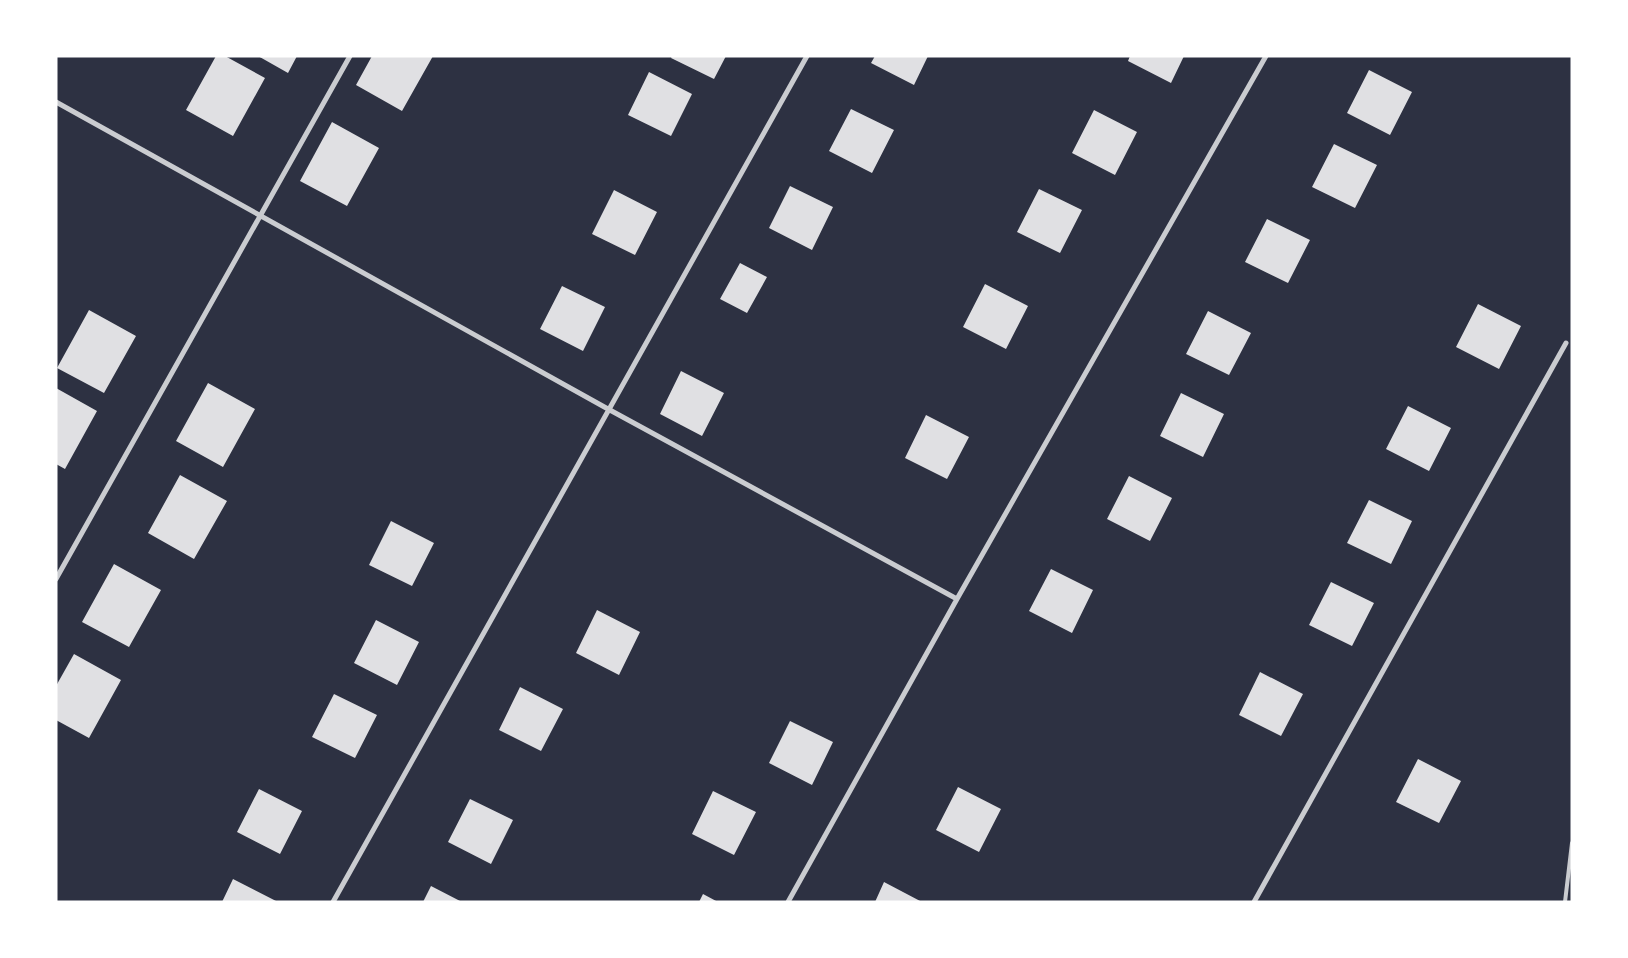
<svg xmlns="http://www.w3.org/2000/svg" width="1628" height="958" font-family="'Open Sans',sans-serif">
<rect width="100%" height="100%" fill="#2d3142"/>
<path fill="#e0e0e3" d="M216 56H225L265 78 233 136 186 110Z
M258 56H297L288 73Z
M372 56H433L402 111 356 85Z
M672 56H726L714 79 671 58Z
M875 56H928L914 85 871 63Z
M1130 56H1184L1171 83 1128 61Z
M1369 70 1412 92 1390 135 1347 113Z
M649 72 692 94 671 136 628 115Z
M851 109 894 130 872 173 829 151Z
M1094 110 1137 132 1115 175 1072 153Z
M332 122 379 148 347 206 300 181Z
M1334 144 1377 165 1355 208 1312 187Z
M790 186 833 207 812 250 769 228Z
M1039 189 1082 210 1060 253 1017 232Z
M614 190 657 212 635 255 592 234Z
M1267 219 1310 240 1288 283 1245 262Z
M740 263 767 277 747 313 720 299Z
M985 284 1028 306 1006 349 963 327Z
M562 286 605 307 583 351 540 329Z
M1478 304 1521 326 1499 369 1456 347Z
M89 310 136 336 104 393 57 368Z
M1208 311 1251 333 1229 375 1186 354Z
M681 371 724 393 702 436 660 414Z
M208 383 255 409 223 467 176 441Z
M56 388 97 411 65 469 56 464Z
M1181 393 1224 414 1203 457 1160 436Z
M1408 406 1451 428 1429 471 1386 449Z
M926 415 969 437 947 479 905 458Z
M180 475 227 501 194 559 148 533Z
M1129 476 1172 498 1150 541 1107 519Z
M1369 500 1412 521 1391 564 1347 543Z
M391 521 434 543 412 586 369 565Z
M114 564 161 590 129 647 82 622Z
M1051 569 1093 590 1072 633 1029 611Z
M1331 582 1374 603 1352 646 1309 625Z
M597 610 640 632 619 675 576 653Z
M376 620 419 642 397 685 354 663Z
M74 654 121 680 89 738 56 720V686Z
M1260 672 1303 694 1281 736 1239 715Z
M520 687 563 709 541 751 499 730Z
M334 694 377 715 355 758 312 737Z
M790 721 833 742 812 785 769 763Z
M1418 759 1461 781 1439 823 1396 802Z
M958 787 1001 809 979 852 936 830Z
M259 789 302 811 280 854 237 832Z
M713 791 756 812 734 855 692 834Z
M470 799 513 820 491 864 448 842Z
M233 879 278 902H222Z
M884 882 922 902H875Z
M431 886 462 902H423Z
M703 894 718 902H699Z"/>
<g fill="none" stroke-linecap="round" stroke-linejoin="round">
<path stroke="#caccd0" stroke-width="4" d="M1565 902 1572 843"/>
<path stroke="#caccd0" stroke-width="5" d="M56 102 608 409 957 599
M56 579 350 56
M333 902 807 56
M788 902 957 599 1266 56
M1254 902 1566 343"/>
</g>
<rect width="1628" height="958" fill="none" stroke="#ffffff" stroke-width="115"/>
</svg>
